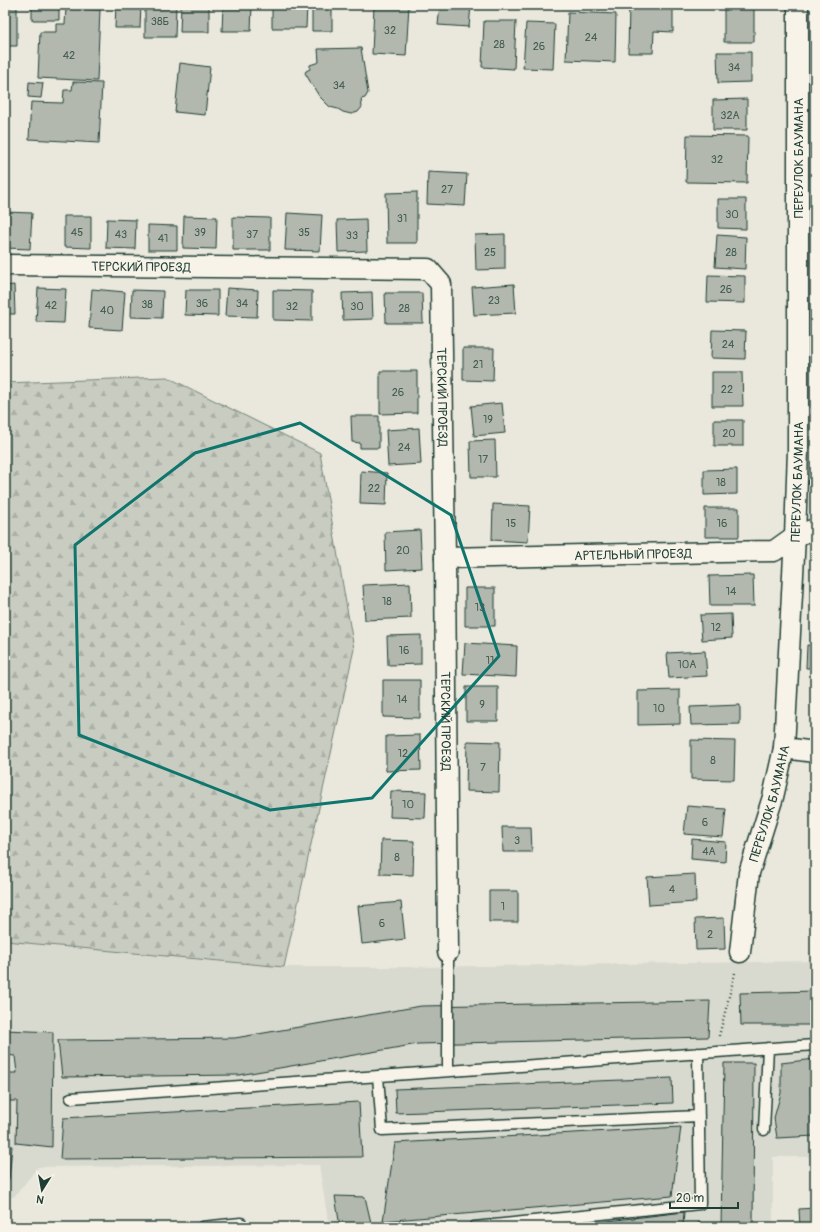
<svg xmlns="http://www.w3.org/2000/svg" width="820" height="1232" font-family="Pangolin,sans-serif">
<defs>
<pattern id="forest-firs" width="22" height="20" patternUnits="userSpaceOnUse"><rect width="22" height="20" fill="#c8ccc1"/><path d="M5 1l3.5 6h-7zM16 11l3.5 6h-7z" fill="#abb0a6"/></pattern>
</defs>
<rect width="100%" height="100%" fill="#eae8dd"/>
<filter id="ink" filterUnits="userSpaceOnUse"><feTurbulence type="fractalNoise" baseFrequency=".025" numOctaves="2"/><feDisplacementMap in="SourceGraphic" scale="8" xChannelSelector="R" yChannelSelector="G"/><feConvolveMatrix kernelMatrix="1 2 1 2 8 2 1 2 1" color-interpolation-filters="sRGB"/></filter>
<g filter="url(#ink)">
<path fill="#d9dacf" d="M5 941 284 967H414L815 961V1157H773V1227H329L319 1165 38 1167 14 1197 5 1196Z"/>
<path fill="url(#forest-firs)" stroke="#74847a" d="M167 377 320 453 354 649 284 967 5 941V383Z"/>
<path fill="#b2b8ae" stroke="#1f3d34" d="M5 5H17V46H5Z
M32 5H59V20H32Z
M116 5H141L140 28H115Z
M145 5H176L175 37H145Z
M181 5H209V32H180Z
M223 5H252L251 31H222Z
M272 5H307L306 28H272Z
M312 5H332V31H312Z
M374 5H409L406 56 372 54Z
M440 5H471L469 27 438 25Z
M629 5H673V32L654 31 653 53H628Z
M724 5H754V42H724Z
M66 8 100 10 97 81 38 78 40 32H56V24H65Z
M568 12 616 14 615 62 566 60Z
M484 21H516L514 69 482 67Z
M526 23 555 24 553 69 523 68Z
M361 48 368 93 365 98 361 99 362 107 358 112 351 114 343 112 338 109 330 107 319 96 305 73 306 71 310 69V65L319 62 318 49Z
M717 52H751V82L718 83Z
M180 63 210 67 205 115 175 112Z
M29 82 43 83 41 98 28 97Z
M73 82 102 83 99 143 29 139 31 102 63 103 64 90H72Z
M747 99V130H713V100Z
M687 135 748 136 747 183 686 182Z
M428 172 467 174 465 206 427 204Z
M417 192V243H387L386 193Z
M718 199H746V229L718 228Z
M5 212 32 213 30 249 5 248Z
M287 213 322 215 320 251 285 250Z
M64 216H91V248L64 247Z
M184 216 217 217 216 249 183 248Z
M233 217 270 218V250H233Z
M107 219 136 220 135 249 106 248Z
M366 219 367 251 338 252 337 220Z
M148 225 177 226V250H148Z
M505 234V269L476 270 475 235Z
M717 235 746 237 745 269 715 267Z
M708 275 745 276V303L707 302Z
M514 284 516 313 474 315 472 287Z
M14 285 15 314H5V286Z
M38 288 66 289 64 323 36 322Z
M227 288 258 290 257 317 225 316Z
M92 289 125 292 122 330 89 328Z
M132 290 163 291 162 318 131 317Z
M186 290H218V316L185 315Z
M273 290 312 291V321L273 320Z
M372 292 373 319 343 320 342 293Z
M385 293H422L423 323H386Z
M712 330 746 331 745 359 711 358Z
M463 348H494L493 381 463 380Z
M380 371H417V413L380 414Z
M712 372H742L743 406H712Z
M502 403 505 433 474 436 471 406Z
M351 416H379V448H360V443L352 442Z
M714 420H743V446H714Z
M419 428 421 464 388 466 386 430Z
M495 440 496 477H471L470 441Z
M737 469V494L704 495V470Z
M361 471 387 473 386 505 360 504Z
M493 504 530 506 528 542 492 540Z
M705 508H739V537H705Z
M420 530 422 568 386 570 385 532Z
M753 575 754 606H710L709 576Z
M410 583 411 618 365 620 363 585Z
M465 588H495V626H465Z
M731 614 732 638 702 640 700 615Z
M421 635V664L388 665 387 636Z
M465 643 517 646 516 677 463 674Z
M807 645 815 646V668H806Z
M705 651 707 676 669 678 667 653Z
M383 680H420V718L383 717Z
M466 687H498V721H466Z
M680 690V724L638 725V691Z
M740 705V724L691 725 690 707Z
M420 735 421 770 386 771V736Z
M691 740 735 741 734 780 691 779Z
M467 741 500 742 499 792 466 791Z
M391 791 426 792 425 818 390 817Z
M687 806 726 809 723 837 684 834Z
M502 827H531L532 852H503Z
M692 839 726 842 725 862 691 859Z
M381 840 414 841 413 875 380 874Z
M695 874 696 902 649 905 647 877Z
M489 891H518V922H489Z
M401 902 405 939 362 944 358 906Z
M724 918 725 949 696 950 695 919Z
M5 953H7L5 994Z
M815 991V1025H741L740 993Z
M710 1001 708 1037 418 1044 239 1075 62 1077 58 1040 235 1038 421 1006Z
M5 1030 53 1032 52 1147 16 1143 17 1101H5V1073H17L15 1056 5 1055Z
M815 1059V1082H811L812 1105H815V1136L777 1138 774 1118 781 1093V1063Z
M724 1063H754L753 1227H721Z
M672 1078 673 1103 396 1113 395 1089Z
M359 1102 362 1157 60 1159 63 1118Z
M681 1127 672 1196 383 1221 395 1143Z
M5 1145 12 1146 9 1179H5Z
M335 1196 365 1197 372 1227H340Z
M815 1208V1227H800L799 1209Z
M684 1212 683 1227H557Z"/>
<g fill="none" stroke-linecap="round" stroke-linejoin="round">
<defs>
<path id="lane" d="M448 952V1071
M378 1076 382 1130 699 1116
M71 1098 815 1045
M764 1130 768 1048
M202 1227 241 1223
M474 1227 700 1204 698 1053"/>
<g id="street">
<path id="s1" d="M5 265 428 269 441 284 445 558 448 952"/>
<path id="s2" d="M445 558 774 551 795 536 815 529"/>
<path d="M784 748 815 752"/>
<path id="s3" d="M740 952 749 873 773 797 784 748 795 536 798 450V5"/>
</g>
</defs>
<use href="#lane" stroke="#1f3d34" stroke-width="13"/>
<use href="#street" stroke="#1f3d34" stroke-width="23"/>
<path stroke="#1f3d34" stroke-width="2.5" stroke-dasharray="1 3" stroke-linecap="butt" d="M719 1036 735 973
M699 1227V1220"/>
<use href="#lane" stroke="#f7f3e8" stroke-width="10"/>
<use href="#street" stroke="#f7f3e8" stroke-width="20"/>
</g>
</g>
<path fill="none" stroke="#0f766e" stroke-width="3" stroke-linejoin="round" d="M300 423 451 515 499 656 372 798 270 810 79 735 75 545 195 453Z"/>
<g text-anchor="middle" stroke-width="3" stroke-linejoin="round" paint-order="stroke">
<g font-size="11" fill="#445c52">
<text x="160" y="25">38Б</text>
<text x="390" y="34">32</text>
<text x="591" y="41">24</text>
<text x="499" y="48">28</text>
<text x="539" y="50">26</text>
<text x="69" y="59">42</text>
<text x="734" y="71">34</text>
<text x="339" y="89">34</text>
<text x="730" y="119">32А</text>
<text x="717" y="163">32</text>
<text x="447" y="193">27</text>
<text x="732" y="218">30</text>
<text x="402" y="222">31</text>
<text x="77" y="236">45</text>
<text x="200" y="236">39</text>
<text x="304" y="236">35</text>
<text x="121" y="238">43</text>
<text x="252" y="238">37</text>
<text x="352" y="239">33</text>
<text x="163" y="242">41</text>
<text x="490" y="256">25</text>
<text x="731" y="256">28</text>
<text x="726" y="293">26</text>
<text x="494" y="304">23</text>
<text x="202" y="307">36</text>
<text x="242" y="307">34</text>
<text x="147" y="308">38</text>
<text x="51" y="309">42</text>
<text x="292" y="310">32</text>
<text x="357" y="310">30</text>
<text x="404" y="312">28</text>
<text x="107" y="314">40</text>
<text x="728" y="348">24</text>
<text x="478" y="368">21</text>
<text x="727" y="393">22</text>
<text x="398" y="396">26</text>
<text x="488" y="423">19</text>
<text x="729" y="437">20</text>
<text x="404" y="451">24</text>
<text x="483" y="463">17</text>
<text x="721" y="486">18</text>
<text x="374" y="492">22</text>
<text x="511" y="527">15</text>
<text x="722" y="527">16</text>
<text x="403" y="554">20</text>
<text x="731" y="595">14</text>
<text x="387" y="605">18</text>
<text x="480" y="611">13</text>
<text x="716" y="631">12</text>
<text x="404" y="654">16</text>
<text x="490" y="664">11</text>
<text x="687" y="668">10А</text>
<text x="402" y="703">14</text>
<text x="482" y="708">9</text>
<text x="659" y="712">10</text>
<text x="403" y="757">12</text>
<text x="713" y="764">8</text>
<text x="483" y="771">7</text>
<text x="408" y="808">10</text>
<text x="705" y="826">6</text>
<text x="517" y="844">3</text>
<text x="709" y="855">4А</text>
<text x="397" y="861">8</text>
<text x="672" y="893">4</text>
<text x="503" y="910">1</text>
<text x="382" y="927">6</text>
<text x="710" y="938">2</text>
</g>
<g font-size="13" fill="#1f3d34" stroke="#f7f3e8">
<text transform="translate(798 158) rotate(-90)" y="5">ПЕРЕУЛОК БАУМАНА</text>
<text dy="5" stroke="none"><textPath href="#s1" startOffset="136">ТЕРСКИЙ ПРОЕЗД</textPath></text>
<text dy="5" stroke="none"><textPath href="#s1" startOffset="556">ТЕРСКИЙ ПРОЕЗД</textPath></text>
<text dy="5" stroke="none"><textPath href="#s3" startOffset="476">ПЕРЕУЛОК БАУМАНА</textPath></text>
<text dy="5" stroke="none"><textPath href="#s2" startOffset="188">АРТЕЛЬНЫЙ ПРОЕЗД</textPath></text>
<text dy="5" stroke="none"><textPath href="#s1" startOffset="880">ТЕРСКИЙ ПРОЕЗД</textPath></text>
<text dy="5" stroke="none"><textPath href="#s3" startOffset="152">ПЕРЕУЛОК БАУМАНА</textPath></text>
</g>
</g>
<rect width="820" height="1232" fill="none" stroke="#f7f3e8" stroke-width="20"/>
<rect x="10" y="10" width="800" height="1212" fill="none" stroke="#1f3d34" stroke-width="1.5" filter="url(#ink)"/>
<g transform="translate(42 1190) rotate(191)" stroke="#f7f3e8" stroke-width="3" paint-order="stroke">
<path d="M0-3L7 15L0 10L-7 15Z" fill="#1f3d34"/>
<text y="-6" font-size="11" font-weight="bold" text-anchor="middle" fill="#1f3d34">N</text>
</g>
<path d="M670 1202v6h68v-6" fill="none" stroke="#1f3d34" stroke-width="2"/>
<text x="676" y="1202" font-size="12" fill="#1f3d34" stroke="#f7f3e8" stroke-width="3" paint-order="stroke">20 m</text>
</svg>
